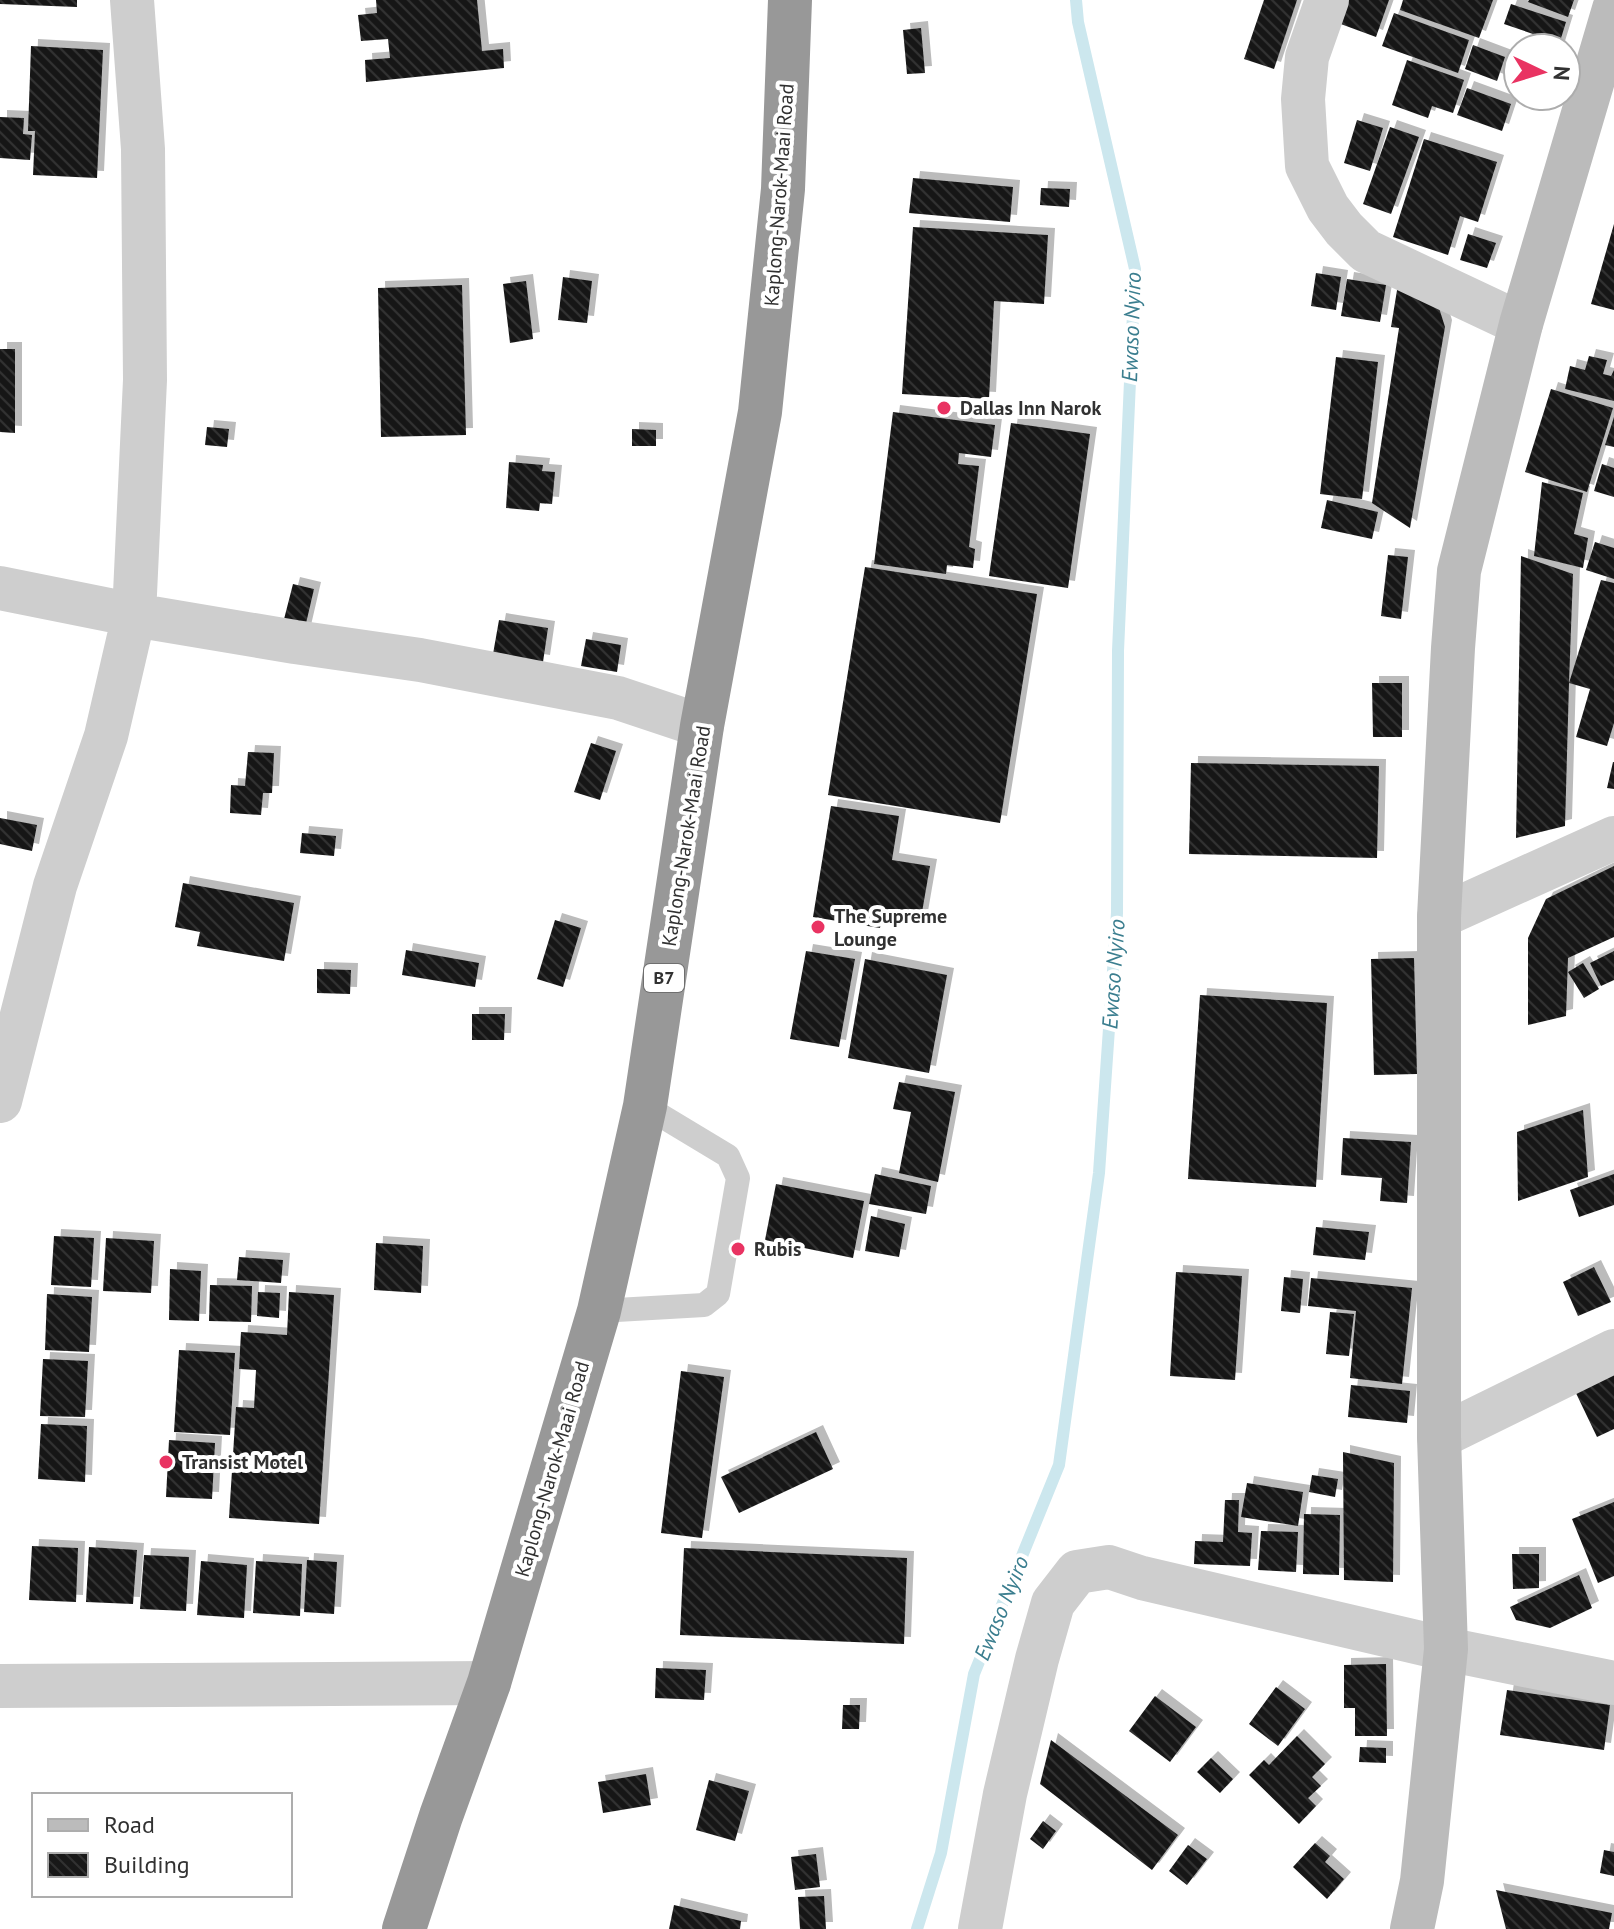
<svg xmlns="http://www.w3.org/2000/svg" width="1614" height="1929" font-family="'PT Sans',sans-serif">
<defs>
<pattern id="building-back-hatch" width="6" height="6" patternUnits="userSpaceOnUse" patternTransform="scale(2)"><rect width="6" height="6" fill="#181818"/><path d="M-1 5l2 2M0 0l6 6M5-1l2 2" fill="none" stroke="#313131"/></pattern>
<filter id="shadow"><feDropShadow dx="7" dy="-7" stdDeviation="0" flood-color="#0004"/></filter>
</defs>
<rect width="100%" height="100%" fill="#fff"/>
<g fill="none" stroke-linecap="round" stroke-linejoin="round">
<path stroke="#cce7ee" stroke-width="12" d="M917 1929 941 1853 974 1674 1059 1465 1099 1173 1117 913 1118 651 1135 269 1078 22 1076 0"/>
</g>
<path fill="url(#building-back-hatch)" filter="url(#shadow)" d="M0 0H77V7L0 4Z
M376 0H477L482 51 503 49 504 68 366 82 365 60 390 58 388 39 361 41 358 15 377 13Z
M1264 0H1297L1274 69 1244 59Z
M1346 0H1389L1376 37 1338 23Z
M1403 0H1493L1479 38 1400 10Z
M1529 0H1574L1568 17 1528 2Z
M1511 4 1566 22 1558 48H1528L1533 34 1504 24Z
M1394 13 1469 40 1458 73 1382 46Z
M921 28 925 73 907 74 903 30Z
M1473 45 1505 57 1497 81 1465 69Z
M31 46 103 50 97 178 33 175 35 131H28Z
M1407 60 1464 80 1453 113 1432 106 1428 118 1392 105Z
M1467 88 1511 104 1502 131 1457 115Z
M0 117 24 118 23 134 32 135 30 160 0 158Z
M1357 120 1383 128 1370 171 1344 163Z
M1390 127 1419 137 1391 214 1363 204Z
M1424 139 1497 162 1478 222 1460 216 1448 255 1393 237Z
M913 178 1013 187 1010 222 909 213Z
M1041 188 1070 189 1069 207 1040 205Z
M1614 224V310L1591 304Z
M913 227 1048 235 1044 304 994 301 989 399 902 394Z
M1468 234 1496 243 1487 268 1460 260Z
M1316 273 1341 277 1336 310 1311 306Z
M563 277 592 281 587 323 558 320Z
M1347 279 1386 285 1380 322 1341 316Z
M526 281 533 339 510 343 503 284Z
M1398 284 1435 295 1445 327 1410 528 1372 503 1399 328 1391 327Z
M462 285 466 435 381 437 378 288Z
M0 349H15V433L0 432Z
M1589 356 1607 360 1603 374 1611 376 1614 370V401L1565 389 1570 366 1585 370Z
M1336 357 1378 362 1362 499 1320 494Z
M1551 389 1613 408 1587 492 1525 472Z
M893 412 995 425 991 457 959 453 958 464 979 466 969 547 975 549 973 568 947 565 946 574 874 564Z
M1614 417V447L1605 445Z
M1011 423 1090 434 1068 588 989 576Z
M207 427 229 429 227 447 205 445Z
M632 429 656 430V446H632Z
M509 462 543 465 542 471 555 472 552 504 540 503 539 511 506 508Z
M1602 464 1614 468V497L1594 491Z
M1542 482 1583 493 1574 534 1588 538 1583 568 1534 556Z
M1327 500 1378 512 1372 539 1321 528Z
M1595 542 1614 548V579L1586 570Z
M1388 555 1408 557 1401 619 1381 616Z
M1521 556 1573 574 1569 683 1601 580 1614 583V723L1607 746 1576 737 1590 689 1569 683 1565 826 1516 838Z
M865 567 1037 594 1000 823 828 795Z
M293 584 314 589 304 632 282 627Z
M499 620 548 628 543 662 493 654Z
M586 639 621 645 617 672 581 666Z
M1372 683H1402V737H1373Z
M591 743 616 751 600 800 574 792Z
M248 752 274 753 272 793H263L261 815 230 813 231 785 245 786Z
M1613 762H1614V789L1607 788Z
M1191 763 1379 766 1377 858 1189 854Z
M831 806 899 816 892 860 930 866 921 918 883 912 880 928 813 917Z
M0 818 37 825 32 851 0 844Z
M302 833 336 836 334 856 300 853Z
M1614 866V937L1568 958 1566 1016 1528 1025V938L1546 899Z
M183 883 294 903 284 961 197 946 200 932 175 927Z
M555 920 581 928 563 987 537 979Z
M406 950 479 963 475 987 402 975Z
M806 951 855 959 839 1047 790 1039Z
M1614 951V980L1601 986 1590 963Z
M1414 958 1417 1074 1374 1075 1371 959Z
M865 959 947 975 929 1073 848 1058Z
M1583 963 1599 989 1584 998 1568 972Z
M317 969 351 970 350 994 317 993Z
M1200 995 1327 1003 1316 1187 1188 1179Z
M472 1014H505L504 1040H472Z
M899 1082 955 1092 938 1182 899 1173 911 1112 893 1109Z
M1583 1110 1588 1177 1518 1201 1517 1132Z
M1343 1138 1411 1142 1407 1203 1380 1201 1382 1178 1341 1175Z
M875 1174 931 1186 926 1214 869 1204Z
M1614 1174V1205L1579 1217 1570 1190Z
M776 1184 864 1201 853 1258 765 1240Z
M871 1216 905 1224 899 1257 865 1251Z
M1316 1227 1369 1232 1365 1260 1313 1255Z
M54 1236 94 1238 91 1287 51 1285Z
M106 1238 154 1241 151 1293 103 1291Z
M376 1243 423 1246 421 1293 374 1290Z
M239 1257 283 1260 281 1283 237 1280Z
M1594 1267 1611 1302 1578 1316 1563 1282Z
M170 1269 201 1271 199 1321 169 1320Z
M1176 1272 1242 1276 1235 1380 1170 1376Z
M1284 1277 1303 1279 1300 1313 1281 1311Z
M1311 1278 1412 1288 1402 1384 1350 1378 1356 1311 1308 1306Z
M210 1285 252 1286 251 1322 209 1321Z
M258 1292 280 1293 279 1318 257 1316Z
M289 1292 334 1295 319 1524 229 1518 236 1407 254 1408 256 1370 239 1369 241 1332 287 1335Z
M47 1294 92 1297 89 1352 45 1350Z
M1330 1312 1354 1314 1349 1356 1326 1354Z
M179 1350 235 1353 230 1435 174 1432Z
M43 1359 88 1361 85 1417 40 1416Z
M1614 1370V1429L1597 1437 1574 1389Z
M681 1371 724 1377 702 1538 661 1533Z
M1351 1385 1410 1391 1407 1423 1348 1417Z
M41 1424 87 1426 85 1482 38 1479Z
M816 1432 833 1469 739 1513 721 1477Z
M169 1440 215 1443 212 1499 166 1497Z
M1343 1452 1394 1463 1393 1582 1344 1580Z
M1312 1475 1338 1479 1335 1497 1309 1492Z
M1247 1483 1303 1492 1298 1526 1241 1517Z
M1225 1500H1239L1238 1532 1252 1533 1250 1566 1194 1564 1195 1541 1223 1542Z
M1614 1502V1576L1598 1583 1572 1519Z
M1304 1514 1340 1515 1339 1575 1303 1574Z
M1261 1531 1298 1532 1296 1572 1258 1570Z
M32 1546 78 1548 76 1602 29 1600Z
M89 1547 137 1550 133 1604 86 1602Z
M684 1548 907 1558 904 1644 680 1635Z
M1512 1554H1539V1588L1513 1589Z
M144 1555 189 1557 186 1611 140 1609Z
M307 1560 337 1562 334 1614 304 1612Z
M201 1561 247 1565 244 1618 197 1615Z
M256 1561 302 1564 300 1616 253 1613Z
M1579 1575 1592 1608 1550 1628 1516 1620 1510 1607Z
M1386 1664 1387 1736H1355V1708H1344V1665Z
M656 1668 706 1670 704 1700 655 1698Z
M1276 1687 1305 1709 1278 1746 1249 1724Z
M1507 1690 1610 1705 1604 1750 1500 1735Z
M1155 1696 1196 1727 1170 1762 1129 1731Z
M843 1705H860L859 1729H842Z
M1297 1736 1325 1764 1312 1777 1321 1786 1308 1798 1316 1806 1299 1824 1249 1775 1264 1760 1269 1765Z
M1051 1740 1178 1835 1152 1870 1040 1784Z
M1360 1747 1386 1748V1763L1359 1762Z
M1211 1758 1233 1779 1220 1793 1197 1772Z
M646 1774 651 1805 603 1813 598 1782Z
M709 1780 749 1791 735 1841 696 1830Z
M1043 1821 1056 1831 1043 1849 1030 1839Z
M1315 1843 1330 1856 1325 1862 1344 1879 1327 1899 1293 1867Z
M1188 1845 1207 1859 1187 1885 1169 1871Z
M1604 1850 1614 1852V1876L1600 1873Z
M816 1854 820 1887 795 1890 791 1857Z
M1496 1890 1612 1913 1609 1929H1506Z
M824 1896 826 1929H800L798 1897Z
M674 1905 741 1921 740 1929H669Z"/>
<g fill="none" stroke-linecap="round" stroke-linejoin="round">
<path stroke="#cecece" stroke-width="24" d="M599 1311 704 1305 718 1294 738 1178 728 1156 645 1106"/>
<path stroke="#cecece" stroke-width="44" d="M1327 0 1307 57 1303 99 1307 166 1328 208 1344 229 1366 251 1521 324
M0 588 134 615 295 642 420 660 618 698 702 726
M1439 917 1614 838
M0 1101 55 886 106 736 134 615 145 380 143 149 132 0
M1439 1437 1614 1351
M0 1686 489 1683
M980 1929 1005 1794 1037 1659 1053 1603 1077 1572 1109 1567 1142 1578 1446 1649 1614 1683"/>
<path stroke="#bbb" stroke-width="44" d="M1412 1929 1422 1881 1446 1649 1439 1437V917L1453 648 1459 571 1521 324 1614 9"/>
<path stroke="#989898" stroke-width="44" d="M404 1929 441 1816 489 1683 548 1483 599 1311 645 1106 702 726 760 412 783 189 790 0"/>
</g>
<g fill="#e93362" stroke="#fff" stroke-width="3">
<circle cx="944" cy="408" r="8"/>
<circle cx="818" cy="927" r="8"/>
<circle cx="738" cy="1249" r="8"/>
<circle cx="166" cy="1462" r="8"/>
</g>
<g text-anchor="middle" stroke-width="8" stroke-linejoin="round" paint-order="stroke">
<rect fill="#fff" stroke="#6f6f6f" stroke-width="2" x="644" y="964" width="40" height="28" rx="6"/>
<g font-size="18" font-weight="bold" fill="#313131">
<text x="664" y="984">B7</text>
</g>
<g font-size="20" fill="#313131" stroke="#fff">
<text transform="translate(779 195) rotate(-86)" y="7">Kaplong-Narok-Maai Road</text>
<text transform="translate(686 836) rotate(-81)" y="7">Kaplong-Narok-Maai Road</text>
<text transform="translate(552 1469) rotate(-74)" y="7">Kaplong-Narok-Maai Road</text>
</g>
<g font-size="20" font-weight="bold" fill="#313131" stroke="#fff" text-anchor="start">
<text x="960" y="415">Dallas Inn Narok</text>
<text x="834" y="923">The Supreme<tspan x="834" dy="23">Lounge</tspan></text>
<text x="754" y="1256">Rubis</text>
<text x="182" y="1469">Transist Motel</text>
</g>
<g font-size="22" font-style="italic" fill="#3b7e8f" stroke="#fff">
<text transform="translate(1131 327) rotate(-88)" y="8">Ewaso Nyiro</text>
<text transform="translate(1113 974) rotate(-86)" y="8">Ewaso Nyiro</text>
<text transform="translate(1001 1608) rotate(-68)" y="8">Ewaso Nyiro</text>
</g>
</g>
<rect x="32" y="1793" width="260" height="104" fill="#ffffff" stroke="#adadad" stroke-width="2"/>
<rect x="48" y="1819" width="40" height="12" fill="#bbbbbb" stroke="#adadad" stroke-width="2"/>
<text x="104" y="1833" font-size="24" fill="#313131">Road</text>
<rect x="48" y="1853" width="40" height="24" fill="url(#building-back-hatch)" stroke="#adadad" stroke-width="2"/>
<text x="104" y="1873" font-size="24" fill="#313131">Building</text>
<g transform="translate(1542 72) rotate(94)"><circle r="38" fill="#ffffff" stroke="#adadad" stroke-width="2"/>
<path d="M0-6L14 30L0 20L-14 30Z" fill="#e93362"/>
<text y="-12" font-size="22" font-weight="bold" text-anchor="middle" fill="#313131">N</text>
</g>
</svg>
